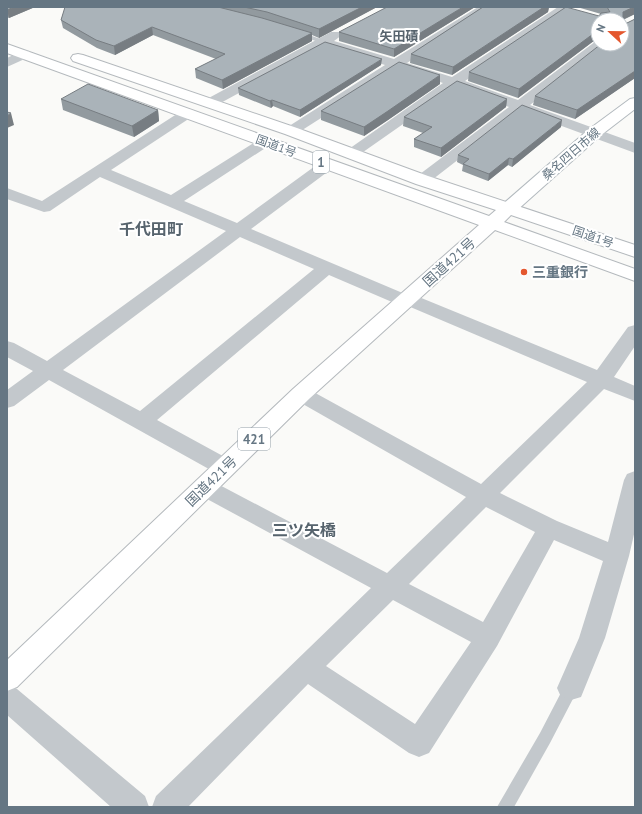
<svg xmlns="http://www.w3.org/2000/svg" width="642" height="814" font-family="'PT Sans','Noto Sans JP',sans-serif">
<rect width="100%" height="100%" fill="#fafaf8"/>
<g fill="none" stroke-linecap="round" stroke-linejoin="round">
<defs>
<path id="secondary" d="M635 98V109L600 136 515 212 509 213 503 212 500 208 503 204 588 130 630 99Z"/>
<path id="highway" d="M7 44 489 216 496 210 416 184 285 134 73 61 71 58 73 55 78 54 83 55 297 128 428 176 635 245V257L511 215 504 222 635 269V281L495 230 309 399 17 687 7 691V660L293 389 479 225 7 53Z"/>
</defs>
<use href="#secondary" stroke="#b3babf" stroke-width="2"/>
<use href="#highway" stroke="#b4b9bd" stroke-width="2"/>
<path fill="#c3c8cc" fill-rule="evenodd" d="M298 31 326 41 327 42 324 44 296 34 295 33Z
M571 681 576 683 578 688 576 693 550 743 514 807H497L540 733 566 683Z"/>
<path fill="#c3c8cc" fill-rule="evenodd" d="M478 7H492L407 63 452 77 558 7H572L465 81 518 100 596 41H598V44H608L530 105 635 143V153L521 111 428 183 422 185 416 183 414 180 416 177 509 107 456 87 356 157 351 159 346 157 343 154 346 151 443 83 398 69 296 134 291 135 286 134 284 131 286 128 385 65 325 46 215 106 210 107 205 106 203 103 205 100 331 32H341L342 35 334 41 394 59Z
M24 50 29 51 31 54 29 57 7 67V58Z
M188 109 193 110 195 113 193 116 111 170 171 195 260 139 265 137 270 139 273 142 270 145 184 201 237 223 322 161 328 159 334 161 336 164 334 167 251 229 405 294 414 295 597 370 628 327 635 325V346L614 377 635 386V401L604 389 500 493 557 521 608 542 624 480 627 474 635 471V530L629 556 605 638 581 697 571 700 561 697 557 688 579 638 603 561 554 540 497 646 429 753 419 757 409 753 308 684 188 807H152L156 796 371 588 196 493 193 487 196 481 204 478 212 481 387 573 466 497 294 399 291 394 294 389 301 387 308 389 481 484 587 382 408 306 399 305 329 275 157 420 232 461 235 467 232 473 224 475 216 473 49 380 14 406 7 408V390L33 371 7 357V341L14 343 47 361 226 231 100 177 50 211 44 212 7 199V188L42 201 183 110ZM240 237 314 269 140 411 63 370ZM486 507 535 532 483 622 409 584ZM393 600 471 642 415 724 326 666Z
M7 685 17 689 145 796 149 807H111L7 715Z"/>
<use href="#secondary" fill="#fff" fill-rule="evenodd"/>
<use href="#highway" fill="#fff" fill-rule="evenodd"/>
</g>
<path fill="#929a9f" d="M7 7H35L9 18 7 17Z
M65 7H377L319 38 312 35V41L223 89 196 78 195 69 216 59 153 35 115 55 97 48 63 28 61 20Z
M475 7 394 57 339 41V32Z
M483 7H549L548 12 452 75 410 63 411 54Z
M577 7H635V14L623 20V25L635 19V78L575 119 533 105 535 96 622 44 598 20V40H595L518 98 468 81 469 72 599 16 601 14Z
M381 65 300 117 273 106 271 108 239 95 238 88Z
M440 84 388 120 364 136 321 120V111Z
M61 99 158 110 159 121 134 137 63 110Z
M507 99 506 107 441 157 414 147V139L423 133 403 126 404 117Z
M561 127 512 167 508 165 488 181 462 171 463 165 457 162 458 155Z"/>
<path fill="#777d82" d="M14 7H35L9 18 7 10Z
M362 7H377L319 38V29Z
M463 7H475L394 57V49Z
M544 7H549L548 12 452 75 453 67Z
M634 7H635V14L622 20 623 12Z
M152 27 153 35 115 55 114 46Z
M597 31 595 40 518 98 519 89Z
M312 33V41L223 89 222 80Z
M382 59 381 65 300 117V110Z
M635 71V78L575 119 577 110Z
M440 75V84L388 120 364 136V127Z
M507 99 506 107 441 157V148Z
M272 100 273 106 271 108 270 101Z
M158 110 159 121 134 137 132 126Z
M11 113 14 125 7 128V116Z
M562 120 561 127 512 167 513 159Z
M509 158 508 165 488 181 489 174Z"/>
<path fill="#aab3b9" stroke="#777d82" d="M7 7H14L7 10Z
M65 7H218L262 18 312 33 222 80 195 69 225 54 152 27 114 46 96 40 61 20Z
M244 7H362L319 29 267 12Z
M387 7H463L394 49 339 32Z
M483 7H544L453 67 411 54Z
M566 7 599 16 601 13 610 12 607 7H606H634L623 12V25L635 19V71L577 110 535 96 601 44H622V20H598V31H597L519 89 469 72Z
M325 42 382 59 300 110 272 100 270 101 238 88Z
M399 62 440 75 388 111 364 127 321 111Z
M457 81 507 99 441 148 414 139 432 127 404 117Z
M88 84 158 110 132 126 61 99Z
M522 105 562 120 513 159 509 158 489 174 463 164 469 159 458 155Z
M7 112 11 113 7 116Z"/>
<circle fill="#e4572e" stroke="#fff" stroke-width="1.5" cx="524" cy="272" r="4"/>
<g text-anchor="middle" stroke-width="4" stroke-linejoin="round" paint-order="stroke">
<g font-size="12" fill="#657683" stroke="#fff">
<text transform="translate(276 146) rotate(20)" y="4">国道1号</text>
<text transform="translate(571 154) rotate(-41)" y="4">桑名四日市線</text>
<text transform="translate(593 237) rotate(19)" y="4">国道1号</text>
</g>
<g font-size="13" font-weight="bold" fill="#57646e" stroke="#fff">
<text x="399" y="41">矢田磧</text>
</g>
<g fill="#fff" stroke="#939fa8" stroke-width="1">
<rect x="313" y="151" width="16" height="22" rx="3"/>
<rect x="238" y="428" width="32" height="22" rx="3"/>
</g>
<g font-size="13" font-weight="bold" fill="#657683">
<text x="321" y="167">1</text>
<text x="254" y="444">421</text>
</g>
<g font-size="14" fill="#657683" stroke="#fff">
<text transform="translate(449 262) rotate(-42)" y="5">国道421号</text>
<text transform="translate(211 481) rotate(-44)" y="5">国道421号</text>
</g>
<g font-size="14" font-weight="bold" fill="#657683" stroke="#fff" text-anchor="start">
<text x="532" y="277">三重銀行</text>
</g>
<g font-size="16" font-weight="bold" fill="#57646e" stroke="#fff">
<text x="151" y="235">千代田町</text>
<text x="304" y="536">三ツ矢橋</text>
</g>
</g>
<rect width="642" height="814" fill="none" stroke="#657683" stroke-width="16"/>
<g transform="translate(610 32) rotate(292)"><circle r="19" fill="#ffffff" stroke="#c1c8cd"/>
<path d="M0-3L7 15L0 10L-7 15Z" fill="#e4572e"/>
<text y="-6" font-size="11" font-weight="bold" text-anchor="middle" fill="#657683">N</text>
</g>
</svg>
